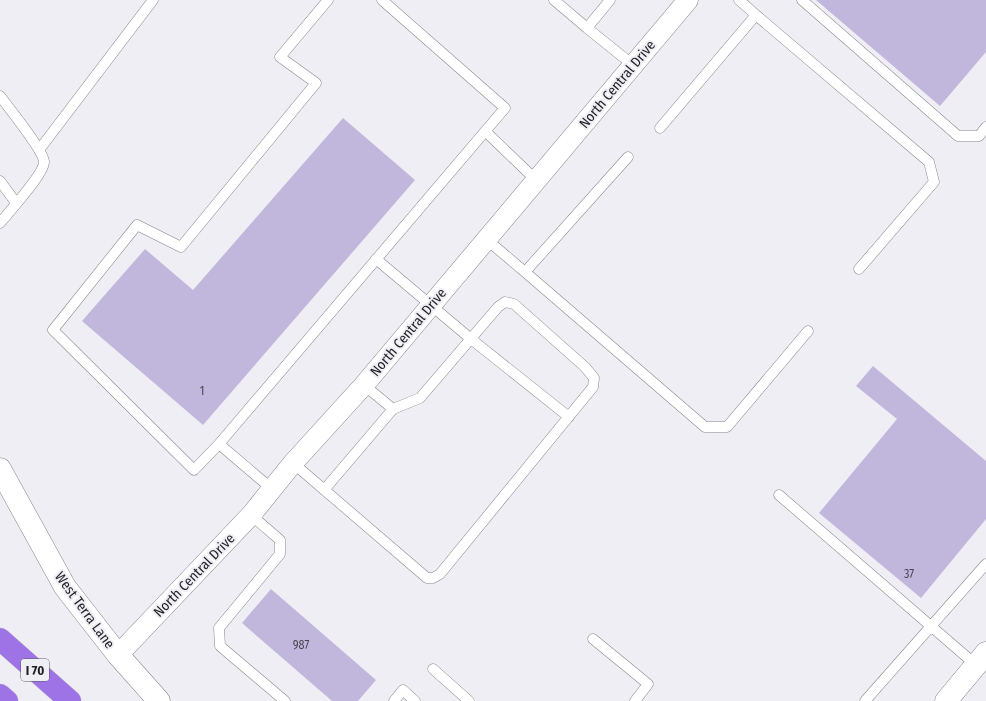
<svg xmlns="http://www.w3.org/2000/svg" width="986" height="701" font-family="'Fira Sans Condensed',sans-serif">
<rect width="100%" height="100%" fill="#f0eef5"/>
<path fill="#c1b7dc" d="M816 0H986V52L940 106Z
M343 118 415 180 203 425 82 321 145 249 193 290Z
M873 366 986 461V519L921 598 819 513 897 419 856 386Z
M271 589 376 680 358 701H332L242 623Z"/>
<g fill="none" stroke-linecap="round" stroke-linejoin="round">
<defs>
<path id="service" d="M328 0 280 57 316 83 181 247 137 225 53 330 194 470 219 444 505 108 382 0
M554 0 587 28
M610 0 587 28 633 65
M802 0 958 136H979L986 127
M756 15 929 162 934 182 859 269
M0 96C8 107 44 151 44 162 44 174 9 212 0 223
M660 128 756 15 739 0
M485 131 536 180
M39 150 153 0
M0 181 16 203
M486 239 525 272 628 157
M376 259 471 339 569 417
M525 272 705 427H727L808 331
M364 385 393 409
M219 444 272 489
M293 463 427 578H433L440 574 593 387 594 378 585 367 514 304 505 302 498 307 420 398 393 409 324 490
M779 495 976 665
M251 515 280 540V554L219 628 220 646 285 701
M593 639 648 684 635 701
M433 669 469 701
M394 701 403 690 415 701
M865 701 986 564"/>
<path id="minor" d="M118 655 251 515 293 463 364 385 688 0"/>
<path id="tertiary" d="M0 469 65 587 118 655 159 701
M946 701 986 653"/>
<path id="motorway" d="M0 639 70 701
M0 695 7 701"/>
</defs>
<use href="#service" stroke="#87858b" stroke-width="11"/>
<use href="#minor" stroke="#87858b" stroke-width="21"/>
<use href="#tertiary" stroke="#87858b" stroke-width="23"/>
<use href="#motorway" stroke="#cecece" stroke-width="23"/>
<use href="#service" stroke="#fff" stroke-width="10"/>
<use href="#minor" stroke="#fff" stroke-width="20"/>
<use href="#tertiary" stroke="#fff" stroke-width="22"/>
<use href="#motorway" stroke="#9d73e5" stroke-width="22"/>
</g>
<g text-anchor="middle" stroke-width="4" stroke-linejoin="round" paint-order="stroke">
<g font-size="12" fill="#484450">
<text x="202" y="395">1</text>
<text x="909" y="578">37</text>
<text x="301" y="649">987</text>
</g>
<rect fill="#f0eef5" stroke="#5e5c61" stroke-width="1" x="21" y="659" width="28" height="22" rx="3"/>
<g font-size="13" font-weight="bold" fill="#1f1e21">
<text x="35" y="675">I 70</text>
</g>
<g font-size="14" fill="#1f1e21" stroke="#f0eef5">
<text transform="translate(617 84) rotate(-50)" y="5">North Central Drive</text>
<text transform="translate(408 332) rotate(-50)" y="5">North Central Drive</text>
<text transform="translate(194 575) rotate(-46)" y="5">North Central Drive</text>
<text transform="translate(85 610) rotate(54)" y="5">West Terra Lane</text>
</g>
</g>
</svg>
